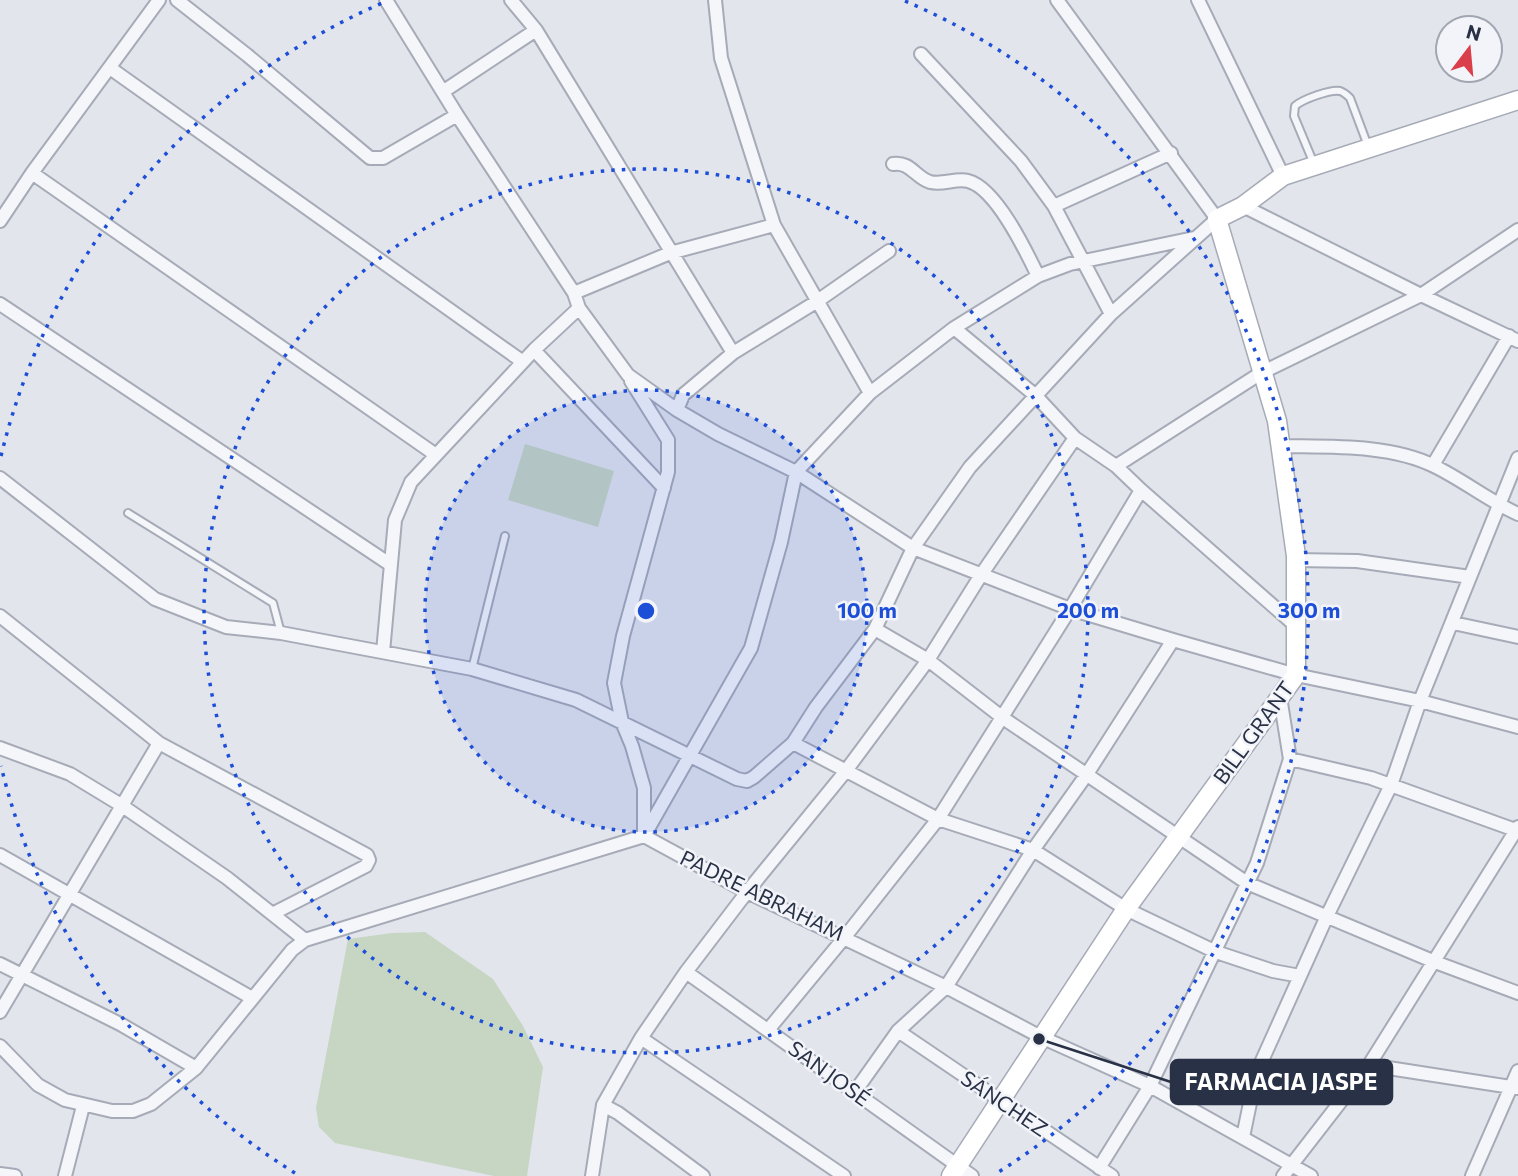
<svg xmlns="http://www.w3.org/2000/svg" width="1518" height="1176" font-family="Commissioner,sans-serif">
<rect width="100%" height="100%" fill="#e2e5ec"/>
<path fill="#c6d6c2" d="M525 444 614 471 598 527 508 500Z
M425 932 493 979 523 1026 543 1067 527 1176H494L335 1143 319 1127 316 1108 348 939 392 933Z"/>
<g fill="none" stroke-linecap="round" stroke-linejoin="round">
<defs>
<path id="lane" d="M1314 164 1294 116 1295 106C1303 99 1331 89 1340 91 1343 92 1348 96 1350 98L1368 146
M128 513 273 603 281 633
M472 669 505 536"/>
<path id="street" d="M177 0 247 55 370 158H383L457 115
M386 0 457 115 574 293 579 308 628 375 677 410 718 434 796 472 913 548 1070 609 1173 640 1296 675 1420 701 1518 727
M511 0 536 30 733 353
M715 0 721 58 774 225 870 393
M1198 0 1283 176
M921 54 1021 161 1054 206 1111 314
M110 68 523 362
M444 91 536 30
M893 164C910 161 916 178 930 182 943 185 956 178 968 181 996 188 1026 251 1038 276
M32 173 436 455
M1054 206 1171 153
M1243 206 1421 295 1518 341
M0 221 32 173 159 0
M574 293 670 253 774 225
M0 304 391 565
M954 328 1036 396 1075 438 1116 466 1141 490 1296 626
M534 350 664 488
M631 381 668 440V472L623 636 614 683 622 722 632 746 644 788V836L747 892 946 987 1041 1037 1150 1086 1311 1176
M677 410 683 395 733 353 816 302 889 251
M1281 446C1329 447 1390 444 1434 466 1463 480 1489 501 1518 514
M1433 465 1509 336
M1116 466 1261 373 1421 295 1518 230
M0 478 155 599 226 627 281 633 472 669 576 700 737 779 747 781 754 777 793 743 816 707 875 629 913 548 970 467 1111 314 1217 219 1057 0
M1296 560 1357 561 1470 577
M0 616 159 743 367 855 369 860 366 866 272 914
M1453 623 1518 637
M875 629 928 660 1003 718 1247 883 1435 962 1518 993
M383 652 395 520 411 482 534 350 579 308
M793 743 938 819 1033 850 1126 909 1216 952 1273 971 1300 976
M0 748 70 774 121 805 227 878 305 940
M1290 759 1371 778 1518 831
M0 855 252 998
M0 964 122 1025 196 1068
M686 972 972 1176
M0 1012 159 743
M768 1030 844 938 938 819 1070 609 1141 490
M898 1031 1112 1176
M641 1038 844 1176
M0 1046 38 1085 65 1100 112 1111H133L151 1104 196 1068 292 950 305 940 644 836 751 648 781 542 796 472 870 393 954 328 1038 276 1070 264 1194 238
M1369 1065 1518 1088
M854 1093 898 1031 946 987 1033 850 1087 774 1173 640
M603 1105 618 1113 703 1176
M1243 1137 1256 1074 1327 916 1391 785 1420 701 1518 458
M1099 1168 1150 1086 1257 863 1290 759 1280 697
M0 1174 15 1176
M65 1176 83 1106
M592 1176 603 1105 641 1038 686 972 747 892 845 772 928 660 981 575 1075 438
M1283 1176 1369 1065 1518 827
M1472 1176 1518 1071"/>
<path id="secondary" d="M951 1176 1126 909 1296 675V556L1277 421 1217 219 1243 206 1283 176 1518 100"/>
</defs>
<use href="#lane" stroke="#a6abb7" stroke-width="10"/>
<use href="#street" stroke="#a6abb7" stroke-width="16"/>
<use href="#secondary" stroke="#a6abb7" stroke-width="21"/>
<use href="#lane" stroke="#f5f6f9" stroke-width="6"/>
<use href="#street" stroke="#f5f6f9" stroke-width="12"/>
<use href="#secondary" stroke="#fff" stroke-width="18"/>
</g>
<circle cx="646" cy="611" r="221" fill="#1d4ed8" fill-opacity=".12"/>
<g fill="none" stroke="#1d4ed8" stroke-width="3.5" stroke-dasharray="3.5 7">
<circle cx="646" cy="611" r="221"/>
<circle cx="646" cy="611" r="442"/>
<path d="M295 1173A663 663 0 0 1 1 766M1 456A663 663 0 0 1 387 1M905 1A663 663 0 0 1 997 1173"/>
</g>
<g text-anchor="middle" stroke-width="5" stroke-linejoin="round" paint-order="stroke">
<g font-size="21" fill="#283145" stroke="#f2f4f9">
<text transform="translate(1254 733) rotate(-54)" y="7">BILL GRANT</text>
<text transform="translate(762 896) rotate(26)" y="7">PADRE ABRAHAM</text>
<text transform="translate(829 1074) rotate(36)" y="7">SAN JOSÉ</text>
<text transform="translate(1004 1104) rotate(34)" y="7">SÁNCHEZ</text>
</g>
</g>
<circle cx="646" cy="611" r="10" fill="#1d4ed8" stroke="#f2f4f9" stroke-width="3.5"/>
<g font-size="21" text-anchor="middle" font-weight="bold" fill="#1d4ed8" stroke="#f2f4f9" stroke-width="5" stroke-linejoin="round" paint-order="stroke">
<text x="867" y="618">100 m</text>
<text x="1088" y="618">200 m</text>
<text x="1309" y="618">300 m</text>
</g>
<path fill="none" stroke="#283145" stroke-width="2.5" d="M1039 1039L1171 1082"/>
<circle fill="#283145" stroke="#f2f4f9" stroke-width="2.5" cx="1039" cy="1039" r="7"/>
<rect fill="#283145" stroke="#283145" stroke-width="2.5" x="1171" y="1060" width="221" height="44" rx="7"/>
<g font-size="23" text-anchor="middle" font-weight="bold" fill="#fff">
<text x="1281" y="1090">FARMACIA JASPE</text>
</g>
<g transform="translate(1469 49) rotate(16)"><circle r="33" fill="#f2f4f9" stroke="#a1a6b1" stroke-width="2"/>
<path d="M0-5L12 26L0 18L-12 26Z" fill="#da3e4a"/>
<text y="-10" font-size="19" font-weight="bold" text-anchor="middle" fill="#283145">N</text>
</g>
</svg>
